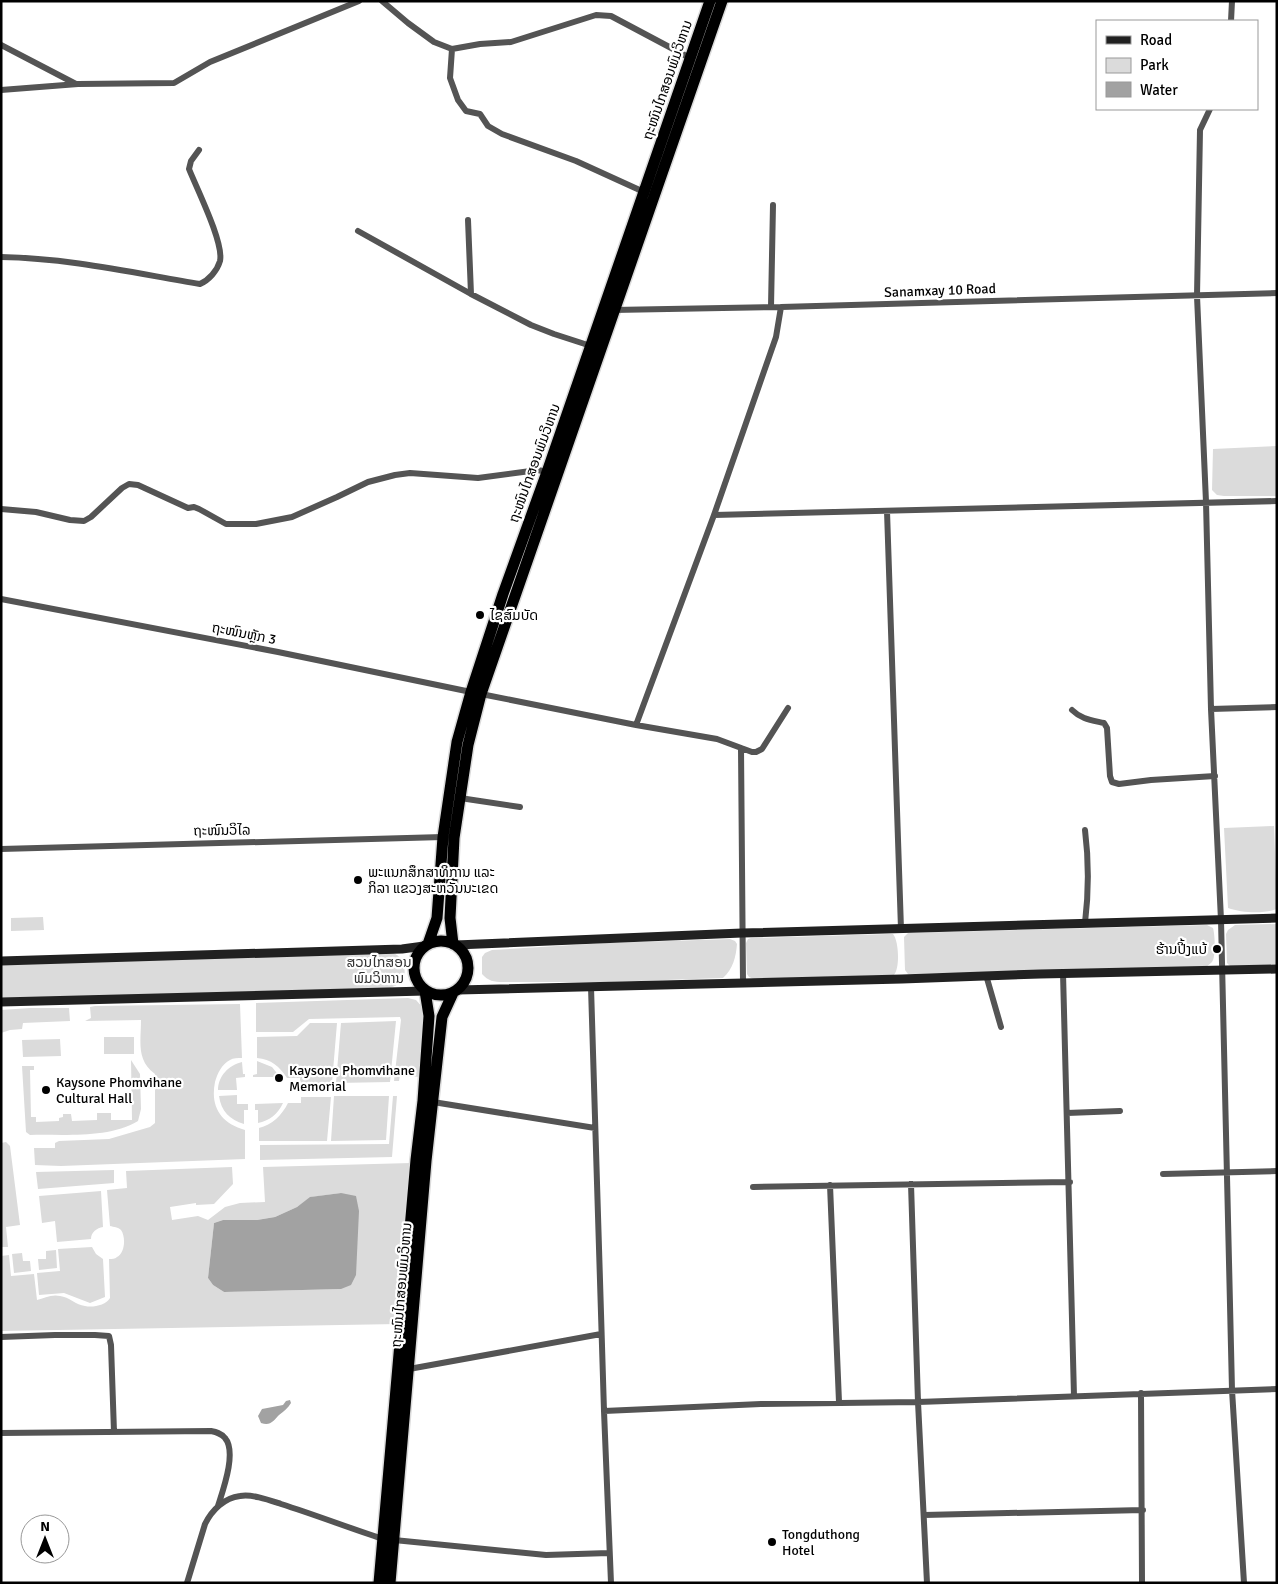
<svg xmlns="http://www.w3.org/2000/svg" width="1278" height="1584" font-family="Signika,'Noto Sans Lao',sans-serif">
<rect width="100%" height="100%" fill="#fff"/>
<path fill="#dbdbdb" fill-rule="evenodd" d="M1277 446V496H1224L1217 495 1212 490 1213 449Z
M1274 826 1277 909C1264 914 1242 913 1228 908L1224 828Z
M43 917 44 930 11 931V918Z
M1277 924V965L1230 966 1227 963 1226 934 1228 930 1235 925Z
M1207 925 1213 928C1215 935 1216 957 1212 962 1210 964 1207 966 1205 968L908 974 905 970 904 937 908 933Z
M888 934H893C899 941 900 968 894 975L754 979 749 977 747 974 746 943 748 939 751 938Z
M730 939 735 941 737 944C736 957 733 969 723 978L608 982H503C494 982 488 981 482 974V957L485 953 492 950 606 943Z
M390 952C404 956 406 966 404 979L399 984 390 988 1 1000V964Z
M408 998 416 1000 424 1009 419 1077 400 1075 399 1081H394L401 1020 400 1017 309 1019 293 1032H256V1003Z
M240 1004 242 1058C238 1058 233 1058 230 1060 222 1064 217 1074 215 1082 210 1107 221 1123 245 1130V1159L61 1166 35 1165 34 1148H55V1143L59 1141 109 1139 150 1127 155 1123V1074C136 1060 141 1042 141 1020L85 1021 91 1018 90 1007 95 1006Z
M30 1008H69L70 1021 23 1023 22 1029 10 1030 1 1033V1010Z
M396 1021 390 1082 336 1083 341 1023Z
M310 1023H337L332 1083 300 1084V1078H287C280 1067 271 1059 257 1058V1037L297 1036Z
M104 1037H134V1054H104Z
M60 1039 61 1056 23 1057 22 1040Z
M131 1060 140 1074 141 1109 138 1121C108 1139 64 1134 30 1135L26 1132 22 1066H34V1070H30L31 1117H36V1122L59 1121V1118L63 1117V1114H71L72 1121 97 1120V1113H111V1120H132Z
M257 1061 272 1067 280 1077H253V1075L257 1074Z
M242 1062 243 1074H245V1077L236 1078 237 1090H218C218 1076 229 1065 242 1062Z
M237 1095V1104H248V1110H244V1124C230 1120 221 1111 219 1096Z
M334 1096H389L386 1140 331 1141Z
M393 1096H397L392 1157 260 1160V1145L389 1144Z
M301 1097H331L327 1141H259V1128C272 1125 282 1115 288 1103H301Z
M283 1103C278 1114 269 1121 258 1123V1110H255V1104Z
M6 1142 10 1146 20 1225 6 1227 8 1247H1V1143Z
M411 1163 398 1324 1 1331V1256L9 1255 11 1276 34 1274 37 1300C44 1298 52 1294 60 1296 69 1297 76 1305 85 1306 93 1308 106 1305 110 1298L109 1259C112 1259 115 1259 117 1257 125 1253 126 1237 121 1230 118 1227 114 1227 110 1226L107 1190 127 1188 126 1171 232 1167 233 1184 214 1204 196 1205V1203L170 1207 172 1220 198 1216 208 1220 225 1207 240 1203 265 1202 263 1167ZM341 1193V1289L224 1292 213 1285 208 1278 214 1223 223 1220H257L275 1217 297 1207 311 1197Z
M114 1170V1183L38 1189 36 1172Z
M101 1191 103 1227C97 1228 91 1232 91 1239L57 1242 55 1221 42 1223 39 1196Z
M92 1247 96 1254 103 1259 105 1297 90 1303 64 1293 39 1295 37 1273 60 1271 58 1249Z
M56 1250 57 1268 39 1270 38 1259H46V1251Z
M22 1253 23 1261H30L31 1271 14 1273 12 1254Z"/>
<path fill="#a2a2a2" d="M341 1193 356 1196 359 1211 356 1275 351 1285 341 1289 224 1292 213 1285 208 1278 214 1223 223 1220H257L275 1217 297 1207 310 1197Z
M290 1400 291 1403C288 1408 284 1411 279 1415 273 1421 271 1426 261 1423L258 1416 262 1409 283 1405 286 1401Z"/>
<g fill="none" stroke-linecap="round" stroke-linejoin="round">
<defs>
<path id="highway" d="M414 968a27 27 0 1 1 54 0a27 27 0 1 1-54 0Z
M428 944 437 918 443 837 457 742 471 692 503 594 547 472 710 1
M453 944 450 918 454 838 468 745 481 694 722 1
M379 1583 416 1160 423 1101 429 1016 425 991
M390 1583 426 1161 442 1017 453 993"/>
</defs>
<use href="#highway" stroke="#dbdbdb" stroke-width="14"/>
<path stroke="#545454" stroke-width="6" d="M382 1 408 23 434 42 452 49 480 44 511 42 596 15 611 16 690 58
M1231 21 1232 1
M1 45 76 84
M452 49 450 78 458 100 466 111 480 114 488 126 502 134 576 161 644 192
M1 90 78 84 174 83 210 62 359 1
M1210 109 1200 130 1197 296 1206 502 1211 709 1221 920 1232 1390 1244 1583
M468 220 471 294
M358 231 471 294 531 325 554 334 591 346
M1 257C68 258 134 273 200 284 209 280 217 271 220 261 224 243 197 189 189 169L191 161 199 150
M771 307 773 205
M613 310 781 307 1277 293
M1 509 36 512 70 520 84 521 91 517 122 488 129 484 138 485 188 508 194 507 199 509 226 524H256L292 517 337 497 368 482 395 475 410 473 478 478 538 470 547 472
M887 511 901 929
M714 515 1277 501
M1 599 278 652 471 692 636 725 717 739 752 752H756L762 749 788 708
M1211 709 1277 707
M1072 710C1081 719 1091 720 1104 723L1107 728 1110 776 1112 782 1119 784 1151 780 1215 776
M636 725 714 515 776 337 781 307
M741 748 743 982
M460 798 520 807
M1085 830C1089 862 1089 890 1085 923
M1 849 443 837
M1063 973 1074 1396
M986 975 1001 1027
M591 987 604 1411 611 1583
M433 1102 595 1128
M1067 1113 1120 1111
M1163 1174 1277 1171
M911 1184 918 1402 927 1583
M830 1185 839 1402
M753 1187 1070 1182
M1 1337 55 1335H95L109 1336 111 1345 114 1432
M409 1369 601 1334
M1141 1393 1142 1583
M604 1411 761 1404 918 1402 1277 1389
M1 1433 211 1431C216 1432 221 1433 225 1438 237 1452 223 1490 218 1506
M924 1515 1143 1510
M394 1540 546 1555 609 1553
M187 1583 205 1524C212 1510 224 1498 240 1496 253 1494 269 1500 281 1504 316 1515 349 1528 383 1539"/>
<path stroke="#212121" stroke-width="9" d="M456 945 742 933 1277 918
M1 961 402 949 424 946
M458 990 902 979 1040 974 1277 969
M1 1002 425 991"/>
<use href="#highway" stroke="#000" stroke-width="11"/>
</g>
<g fill="#000" stroke="#fff" stroke-width="2">
<circle cx="480" cy="615" r="5"/>
<circle cx="358" cy="880" r="5"/>
<circle cx="1217" cy="949" r="5"/>
<circle cx="279" cy="1078" r="5"/>
<circle cx="46" cy="1090" r="5"/>
<circle cx="772" cy="1542" r="5"/>
</g>
<g text-anchor="middle" stroke-width="4.5" stroke-linejoin="round" paint-order="stroke">
<g font-size="14" fill="#000" stroke="#fff">
<text transform="translate(667 80) rotate(-71)" y="5">ຖະໜົນໄກສອນພົມວິຫານ</text>
<text transform="translate(940 290) rotate(-2)" y="5">Sanamxay 10 Road</text>
<text transform="translate(534 463) rotate(-70)" y="5">ຖະໜົນໄກສອນພົມວິຫານ</text>
<text transform="translate(244 633) rotate(11)" y="5">ຖະໜົນຫຼັກ 3</text>
<text transform="translate(222 830) rotate(-1)" y="5">ຖະໜົນວິໄລ</text>
<text transform="translate(401 1285) rotate(-85)" y="5">ຖະໜົນໄກສອນພົມວິຫານ</text>
</g>
<g font-size="14" fill="#000" stroke="#fff" text-anchor="start">
<text x="490" y="620">ໄຊສົມບັດ</text>
<text x="368" y="877">ພະແນກສຶກສາທິການ ແລະ<tspan x="368" dy="16">ກິລາ ແຂວງສະຫວັນນະເຂດ</tspan></text>
<text x="1207" y="954" text-anchor="end">ຮ້ານປີ້ງແບ້</text>
<text x="289" y="1075">Kaysone Phomvihane<tspan x="289" dy="16">Memorial</tspan></text>
<text x="56" y="1087">Kaysone Phomvihane<tspan x="56" dy="16">Cultural Hall</tspan></text>
<text x="782" y="1539">Tongduthong<tspan x="782" dy="16">Hotel</tspan></text>
</g>
<g font-size="14" fill="#323232" stroke="#fff">
<text x="379" y="967">ສວນໄກສອນ<tspan x="379" dy="16">ພົມວິຫານ</tspan></text>
</g>
</g>
<rect width="1278" height="1584" fill="none" stroke="#000000" stroke-width="5"/>
<rect x="1096" y="20" width="162" height="90" fill="#ffffff" stroke="#999999"/>
<rect x="1106" y="36" width="25" height="8" fill="#212121" stroke="#999999"/>
<text x="1140" y="45" font-size="15" fill="#000000">Road</text>
<rect x="1106" y="58" width="25" height="15" fill="#dbdbdb" stroke="#999999"/>
<text x="1140" y="70" font-size="15" fill="#000000">Park</text>
<rect x="1106" y="82" width="25" height="15" fill="#a2a2a2" stroke="#999999"/>
<text x="1140" y="95" font-size="15" fill="#000000">Water</text>
<g transform="translate(45 1539)"><circle r="24" fill="#ffffff" stroke="#999999"/>
<path d="M0-4L9 19L0 12L-9 19Z" fill="#000000"/>
<text y="-8" font-size="14" font-weight="bold" text-anchor="middle" fill="#000000">N</text>
</g>
</svg>
